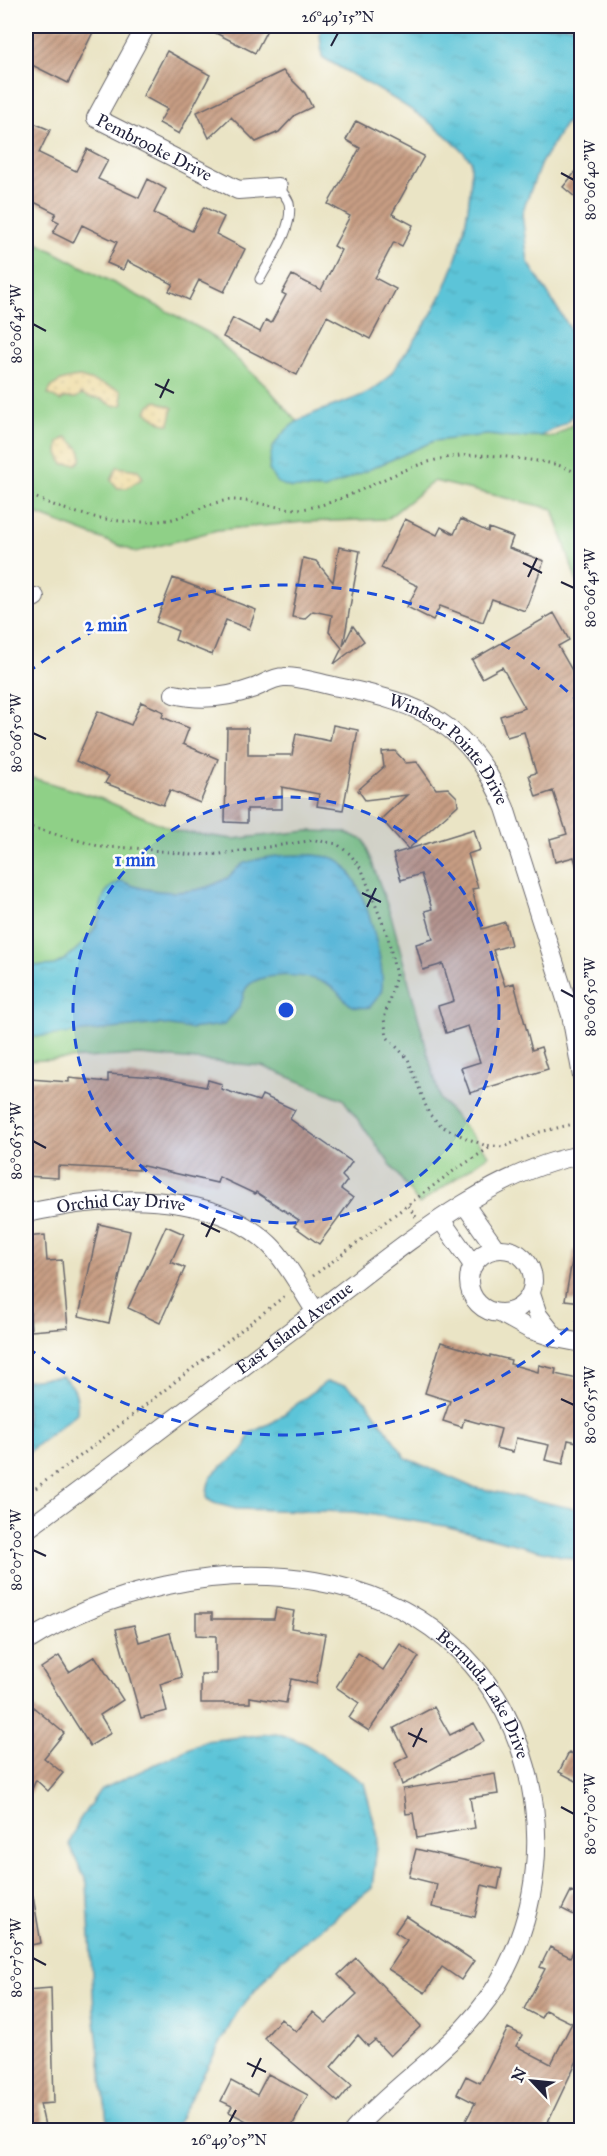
<svg xmlns="http://www.w3.org/2000/svg" width="607" height="2156" font-family="'IM FELL Great Primer',serif">
<defs>
<pattern id="sand-dots" width="8" height="8" patternUnits="userSpaceOnUse" patternTransform="scale(1.5)"><rect width="8" height="8" fill="#eeda9e"/><path d="M2 2h.1M6 6h.1" fill="none" stroke="#ccbb89" stroke-width="1.8" stroke-linecap="round"/></pattern>
<pattern id="water-ripples" width="26" height="14" patternUnits="userSpaceOnUse" patternTransform="scale(1.5)"><rect width="26" height="14" fill="#5cc4d8"/><path d="M2 4q2-2 4 0t4 0M15 11q2-2 4 0t4 0" fill="none" stroke="#50a8ba"/></pattern>
<pattern id="building-hatch" width="6" height="6" patternUnits="userSpaceOnUse" patternTransform="scale(1.5)"><rect width="6" height="6" fill="#c79d83"/><path d="M-1 1l2-2M0 6l6-6M5 7l2-2" fill="none" stroke="#a1806c"/></pattern>
</defs>
<rect width="100%" height="100%" fill="#fdfcf7"/>
<filter id="ink" filterUnits="userSpaceOnUse"><feTurbulence type="fractalNoise" baseFrequency=".0167" numOctaves="2"/><feDisplacementMap in="SourceGraphic" scale="12" xChannelSelector="R" yChannelSelector="G"/><feConvolveMatrix kernelMatrix="1 2 1 2 8 2 1 2 1" color-interpolation-filters="sRGB"/></filter>
<filter id="wash" filterUnits="userSpaceOnUse"><feTurbulence type="fractalNoise" baseFrequency=".008" numOctaves="4" result="noise"/><feDisplacementMap in="SourceGraphic" scale="24" xChannelSelector="R" yChannelSelector="G"/><feGaussianBlur stdDeviation="1.35" result="paint"/><feColorMatrix in="noise" values="0 0 0 0 0 0 0 0 0 0 0 0 0 0 0 0 0 1.4 0 .05"/><feComposite in="paint" operator="in"/></filter>
<g filter="url(#wash)">
<rect width="100%" height="100%" fill="#eae4c5"/>
<path fill="#8fd087" stroke="#587961" stroke-width="1.5" d="M26 237 209 333 267 387 304 429 460 431 554 437 581 419V595L553 509 434 481 387 519 304 522 217 530 136 552 26 510Z
M26 776 102 799 176 831 233 839 308 831 344 832 364 840 392 919 440 1099 489 1155 419 1204 343 1099 262 1066 141 1055 26 1061Z"/>
<path fill="url(#sand-dots)" stroke="#887e6c" stroke-width="1.5" d="M80 377 121 390 123 404C113 409 109 402 101 399 93 396 90 400 82 394L76 398H65L60 401 48 394C52 381 67 378 80 377Z
M157 401 173 408 169 424H164L146 412 149 405Z
M67 437C74 444 84 449 81 460L77 464H63L58 453 59 442Z
M117 467 138 470 143 478 127 488H118L111 480Z"/>
<path fill="url(#water-ripples)" stroke="#3f738a" stroke-width="1.5" d="M323 26H581V109L565 124 541 163 522 213 528 262 581 346V408L566 423 541 436 512 438 487 435 434 441 325 489 291 488 278 483 269 470C270 462 270 450 275 444 299 404 352 410 384 381 392 374 398 363 404 355 448 298 472 232 471 160 429 113 375 89 322 57L320 33Z
M313 855C320 856 330 856 336 859 362 872 385 960 382 988 382 994 374 1001 370 1007 346 1010 348 1000 332 987 316 974 263 970 248 986 243 990 244 997 241 1003 238 1011 229 1018 224 1025L190 1029 159 1024 26 1038V965C34 965 46 967 54 965 66 961 89 939 95 928 107 906 93 895 121 881 152 895 196 897 227 878 234 873 237 866 245 863 268 855 289 855 313 855Z
M62 1376C76 1387 78 1395 77 1413L26 1454V1380Z
M326 1382 346 1385 367 1402 406 1458 472 1487 581 1510V1561L445 1526 355 1512 236 1509 214 1503 207 1499C206 1464 229 1469 245 1447 247 1444 248 1437 250 1433L273 1422Z
M276 1733 304 1743 364 1783 378 1837 372 1888 279 1962 238 2011 173 2130H108L94 2011 87 1883 69 1845 78 1822 100 1790 205 1741Z"/>
<g id="blocks">
<path fill="url(#building-hatch)" d="M26 26H96L68 83 26 62Z
M202 26H269L255 53Z
M167 51 210 75 179 134 159 123 167 109 143 96Z
M283 71 305 93 312 107 295 115 279 132 256 142 231 117 209 138 197 112Z
M29 121 50 130 39 153 76 171 87 149 108 160 98 179 139 198 148 179 166 189 154 213 192 231 204 207 224 217 216 234 245 249 224 292 199 280 189 300 169 291 173 284 127 261 123 270 107 263 117 242 82 225 73 243 53 233 59 222 53 219 56 213 26 198V129Z
M356 121 424 156 392 214 413 225 402 246 394 242 375 278 396 289 370 339 327 316 297 375 223 337 233 318 260 332 266 320 271 323 286 295 282 293 292 275 321 290 341 250 334 246 350 216 328 204 360 148 346 140Z
M582 164V203L563 187Z
M405 519 437 535 441 527 454 534 461 519 488 532 489 528 513 537 509 548 544 561 525 611 492 599 483 622 440 606 433 620 407 607 418 586 381 568Z
M339 547 360 551 343 646 353 626 364 641 334 664 342 648 329 632 332 615 313 611 304 619 292 617 303 558 316 561 333 582Z
M173 578 256 610 249 629 226 620 212 655 175 640 178 631 156 622Z
M554 613 569 640 558 646 582 688V716L577 717 582 732V870L578 871 574 857 555 862 550 839 567 834 553 791 536 797 529 775 536 773 524 732 507 737 500 716 525 708 502 667 482 678 472 660Z
M141 702 164 712 162 717 189 728 183 744 218 759 200 803 170 790 163 805 105 783 109 776 76 761 98 711 131 725Z
M333 725 358 730 343 810 317 806 319 794 282 787V809H247V823L225 822 227 728H248V755H292L296 734 330 741Z
M395 751 406 763 417 762 436 789 448 788 457 797 458 805 408 849 381 819 407 795 365 800 358 790 384 767 382 752Z
M474 829 480 850 468 854 478 888 472 889 482 929 505 922 511 945 493 950 505 986 514 983 532 1050 541 1047 548 1069 470 1093 461 1068 480 1062 468 1026 446 1033 438 1006 454 1001 443 964 423 970 416 944 433 939 425 911 432 909 421 874 401 880 393 854Z
M108 1074 158 1077 206 1087 208 1080 222 1084 221 1089 259 1101 262 1095 295 1110 290 1119 352 1162 342 1176 347 1181 341 1189 353 1198 319 1244 294 1226 299 1220 256 1192 255 1194 219 1177 217 1183 139 1165V1170L58 1166V1178L26 1176 30 1079 69 1082V1078L108 1082Z
M99 1224 130 1231 109 1323 79 1316Z
M166 1226 184 1234 171 1262 185 1268 160 1323 128 1308Z
M45 1235 47 1261 62 1260 68 1328 31 1331 26 1237Z
M574 1250 582 1251V1302L565 1300Z
M441 1342 490 1357V1355L511 1360 510 1364 538 1372 539 1365 556 1369 555 1374 582 1380V1443L568 1440 563 1464 545 1460 549 1445 516 1438 513 1452 496 1448 501 1429 464 1419 462 1427 443 1421 450 1401 425 1393Z
M276 1608 294 1611 291 1628 325 1634 316 1684 291 1679 286 1703 250 1697V1703H201V1674H216V1636L196 1635V1613H212V1619H274Z
M134 1625 139 1642 170 1633 182 1677 160 1684 167 1711 141 1718 116 1629Z
M400 1644 419 1657 369 1731 349 1718 359 1703 336 1687 358 1653 383 1670Z
M59 1656 69 1672 95 1656 123 1700 100 1715 111 1733 90 1746 41 1668Z
M26 1701 64 1733 44 1758 63 1773 48 1791 36 1780 26 1802Z
M434 1707 450 1735 474 1723 484 1741 402 1785 395 1763 408 1756 394 1728Z
M569 1752 582 1758V1784L559 1772Z
M495 1774 498 1794 470 1798 475 1828 417 1838 413 1813 406 1814 403 1789Z
M416 1849 502 1869 498 1889 482 1885 475 1917 432 1907 437 1884 409 1877Z
M571 1891 582 1896V1919L562 1909Z
M26 1896H33L41 1943 26 1946Z
M406 1916 474 1961 461 1980 442 1967 425 1993 388 1969 407 1940 395 1932Z
M582 1935V2050L544 2130H461L475 2103 457 2094 466 2076 480 2083 508 2028 522 2035 516 2046 551 2064 572 2023 545 2010 541 2018 524 2009 545 1969 540 1967 550 1947 570 1957Z
M356 1958 421 2026 390 2056 375 2040 368 2046 358 2035 331 2067 352 2085 338 2102 264 2038 281 2019 296 2032 313 2012 326 2023 357 1994 338 1975Z
M51 1988 54 2103 40 2104 46 2130H26V1990Z
M268 2074 308 2095 290 2130H264L229 2112 232 2106 221 2101 231 2081 257 2095Z"/>
</g>
</g>
<g filter="url(#ink)">
<use href="#blocks" fill-opacity="0" stroke="#68666b" stroke-width="1.5"/>
<g fill="none" stroke-linecap="round" stroke-linejoin="round">
<defs>
<path id="service" d="M260 279C271 258 294 228 289 203 287 197 282 192 278 187"/>
<g id="minor">
<path id="s1" d="M146 26 96 118 238 190 278 187"/>
<path d="M26 601 35 597"/>
<path id="s2" d="M174 694C202 701 227 698 254 688 262 685 274 677 284 677 300 676 321 684 338 687 422 703 470 724 505 808L571 1015 582 1076"/>
<path d="M465 1205 496 1249"/>
<path id="s3" d="M26 1213C45 1210 65 1205 85 1203 144 1196 223 1200 269 1244 286 1260 302 1291 316 1312"/>
<path d="M441 1220 473 1265"/>
<circle cx="501" cy="1281" r="32"/>
<path d="M531 1294 538 1315 556 1338 582 1343"/>
<path d="M502 1314 531 1330 556 1338"/>
<path id="s4" d="M26 1530C126 1457 224 1380 324 1306 397 1251 490 1170 582 1155"/>
<path id="s5" d="M26 1642C192 1536 465 1544 526 1767 545 1834 537 1907 506 1969 470 2041 405 2073 354 2130"/>
</g>
</defs>
<use href="#service" stroke="#68666b" stroke-width="11"/>
<use href="#minor" stroke="#68666b" stroke-width="20"/>
<path stroke="#68666b" stroke-width="3" stroke-dasharray="1.5 4.5" stroke-linecap="butt" d="M26 493C68 514 119 527 167 520 189 517 208 501 232 500 256 500 284 512 308 508 352 500 389 472 432 461 462 453 491 454 522 459 544 462 563 463 582 477
M26 826 102 847 135 848 193 855 220 854 315 840 337 844 350 854 362 870 388 937 396 976 384 1019 387 1037 408 1059 429 1114 443 1127 466 1138 484 1145 503 1147 540 1132 582 1122
M408 1206 416 1217
M313 1276 449 1174 492 1146
M26 1495 83 1454 286 1295"/>
<use href="#service" stroke="#fff" stroke-width="9"/>
<use href="#minor" stroke="#fff" stroke-width="18"/>
</g>
</g>
<path fill="none" stroke="#22223b" stroke-width="2" d="M331 46 338 33M561 173 574 180M33 324 46 331M155 384 174 393M160 398 169 379M523 563 542 573M528 577 537 558M561 582 574 588M33 733 46 739M362 893 381 902M367 907 376 888M561 990 574 997M33 1141 46 1148M201 1223 220 1232M206 1237 215 1218M561 1399 574 1405M33 1550 46 1556M408 1733 427 1742M413 1747 422 1728M561 1807 574 1814M33 1958 46 1965M247 2063 266 2072M252 2077 261 2058M229 2123 236 2110"/>
<circle cx="286" cy="1010" r="213" fill="#1d4ed8" fill-opacity=".12"/>
<g fill="none" stroke="#1d4ed8" stroke-width="3" stroke-dasharray="10 8">
<circle cx="286" cy="1010" r="213"/>
<path d="M581 1316A425 425 0 0 1 27 1347M27 673A425 425 0 0 1 581 704"/>
</g>
<g text-anchor="middle" stroke-width="5" stroke-linejoin="round" paint-order="stroke">
<g font-size="18" fill="#22223b" stroke="#fdfcf7">
<text dy="6" stroke="none"><textPath href="#s1" startOffset="170">Pembrooke Drive</textPath></text>
<text dy="6" stroke="none"><textPath href="#s2" startOffset="302">Windsor Pointe Drive</textPath></text>
<text dy="6" stroke="none"><textPath href="#s3" startOffset="96">Orchid Cay Drive</textPath></text>
<text dy="6" stroke="none"><textPath href="#s4" startOffset="336">East Island Avenue</textPath></text>
<text dy="6" stroke="none"><textPath href="#s5" startOffset="514">Bermuda Lake Drive</textPath></text>
</g>
</g>
<circle cx="286" cy="1010" r="9" fill="#1d4ed8" stroke="#fdfcf7" stroke-width="3"/>
<g font-size="18" text-anchor="middle" font-weight="bold" fill="#1d4ed8" stroke="#fdfcf7" stroke-width="5" stroke-linejoin="round" paint-order="stroke">
<text x="106" y="631">2 min</text>
<text x="135" y="866">1 min</text>
</g>
<rect width="607" height="2156" fill="none" stroke="#fdfcf7" stroke-width="66"/>
<g transform="translate(532 2081) rotate(296)" stroke="#fdfcf7" stroke-width="4.5" paint-order="stroke">
<path d="M0-4.5L10 22L0 15L-10 22Z" fill="#22223b"/>
<text y="-9" font-size="16" font-weight="bold" text-anchor="middle" fill="#22223b">N</text>
</g>
<rect x="33" y="33" width="541" height="2090" fill="none" stroke="#22223b" stroke-width="2"/>
<g font-size="15" text-anchor="middle" fill="#22223b">
<text x="338" y="22">26°49'15"N</text>
<text transform="translate(590 180) rotate(-90)" y="5">80°06'40"W</text>
<text transform="translate(16 324) rotate(-90)" y="5">80°06'45"W</text>
<text transform="translate(590 588) rotate(-90)" y="5">80°06'45"W</text>
<text transform="translate(16 733) rotate(-90)" y="5">80°06'50"W</text>
<text transform="translate(590 997) rotate(-90)" y="5">80°06'50"W</text>
<text transform="translate(16 1141) rotate(-90)" y="5">80°06'55"W</text>
<text transform="translate(590 1405) rotate(-90)" y="5">80°06'55"W</text>
<text transform="translate(16 1550) rotate(-90)" y="5">80°07'00"W</text>
<text transform="translate(590 1814) rotate(-90)" y="5">80°07'00"W</text>
<text transform="translate(16 1958) rotate(-90)" y="5">80°07'05"W</text>
<text x="229" y="2145">26°49'05"N</text>
</g>
</svg>
